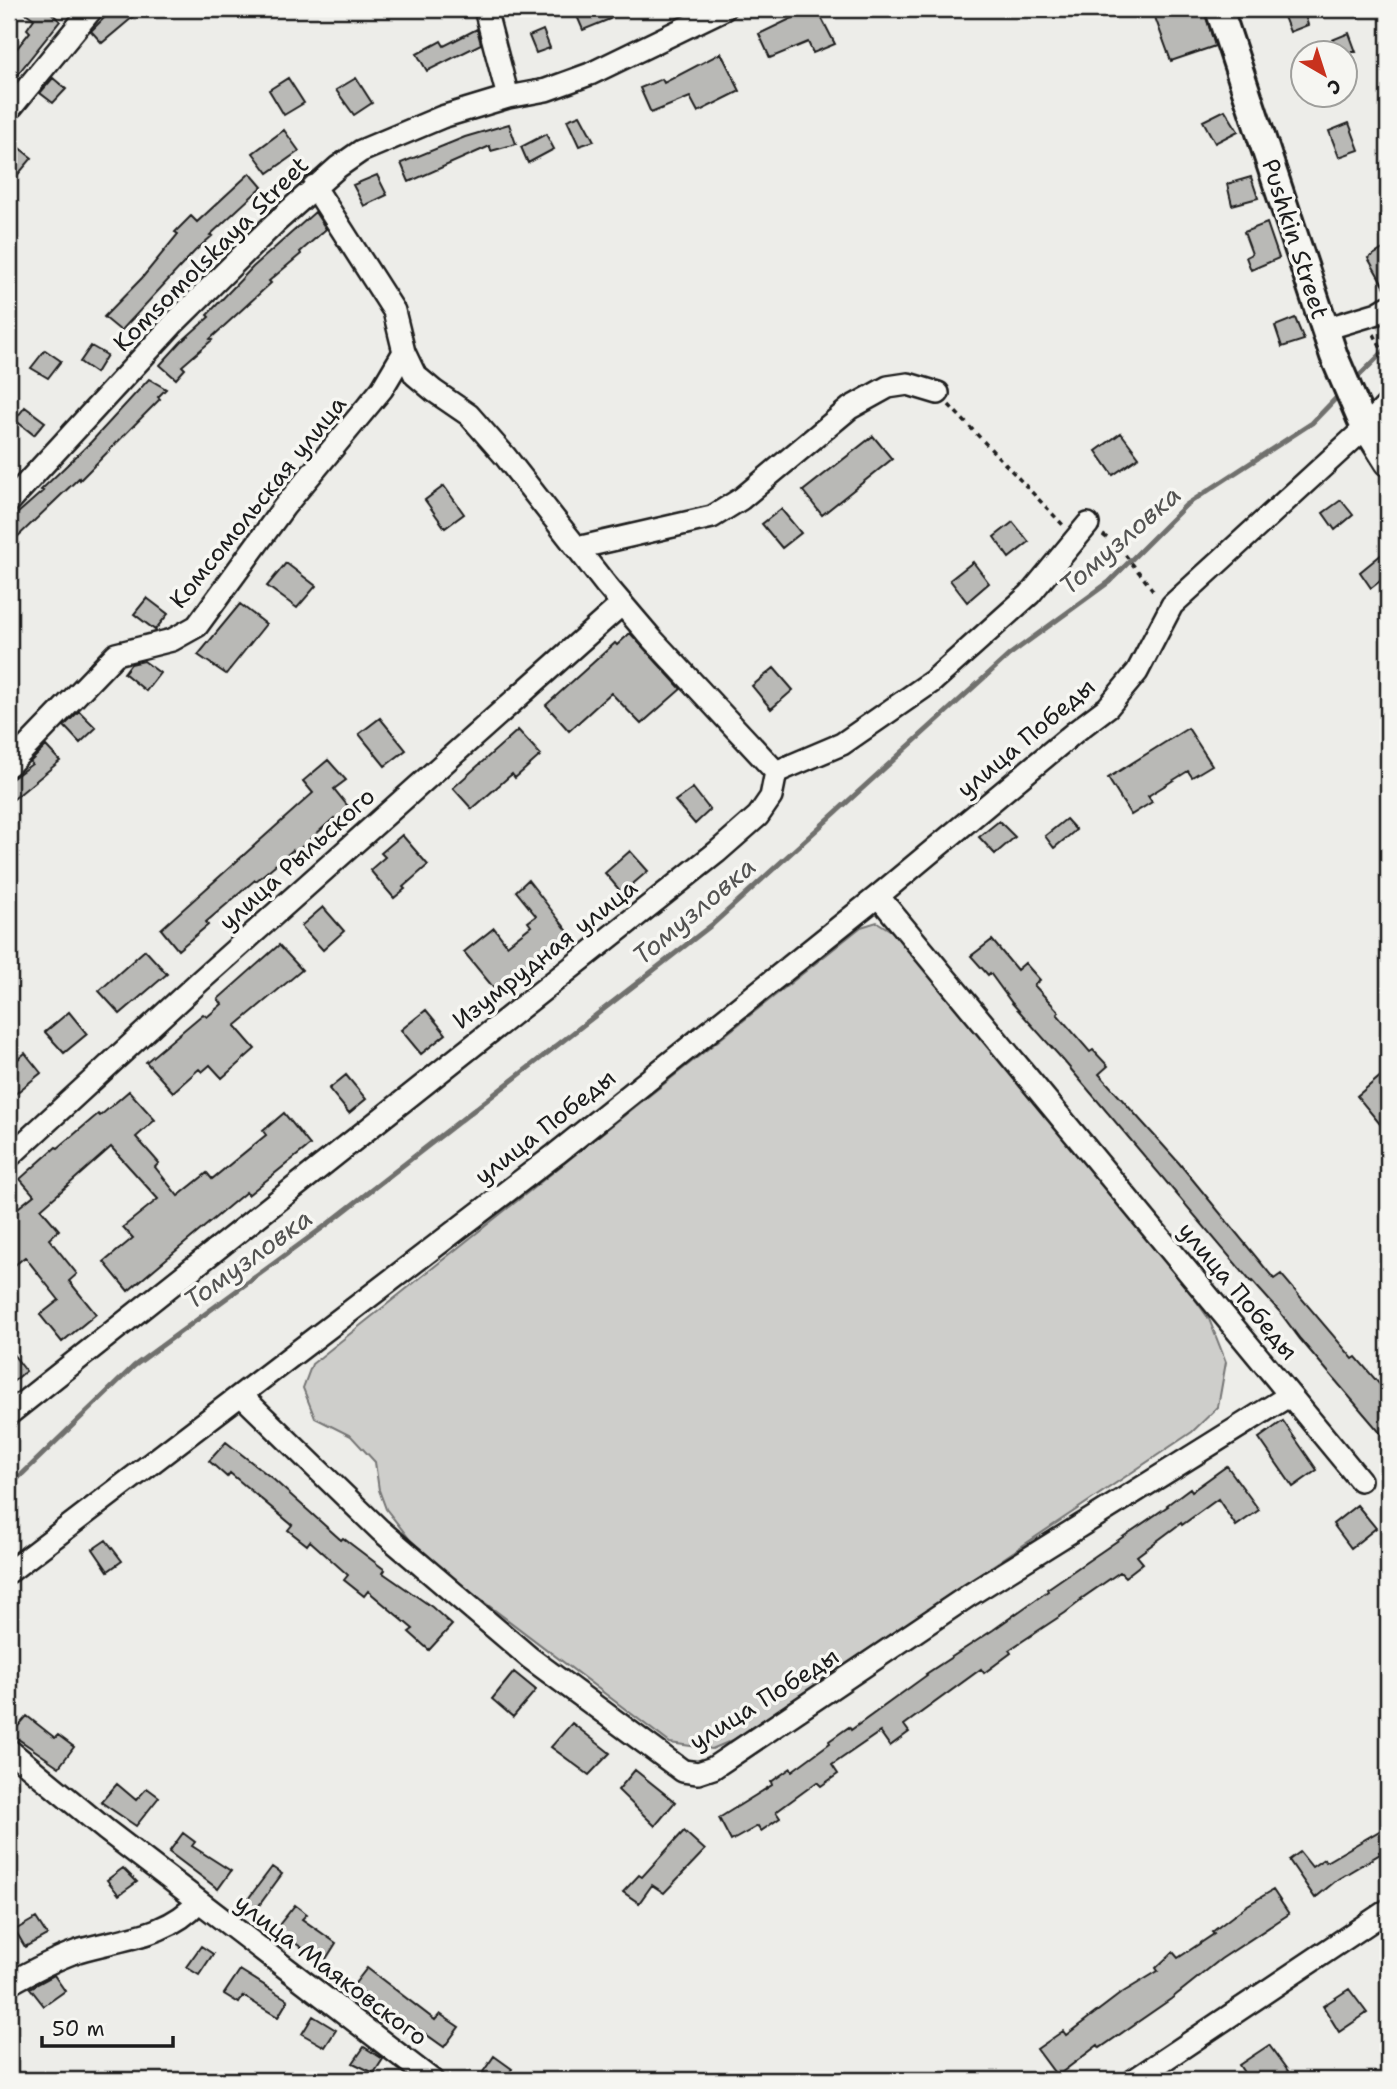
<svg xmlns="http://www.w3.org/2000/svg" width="1397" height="2089" font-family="'Shantell Sans',sans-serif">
<rect width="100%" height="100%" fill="#edede9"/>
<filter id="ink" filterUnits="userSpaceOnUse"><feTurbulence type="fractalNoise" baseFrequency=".0143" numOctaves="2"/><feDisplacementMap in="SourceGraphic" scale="14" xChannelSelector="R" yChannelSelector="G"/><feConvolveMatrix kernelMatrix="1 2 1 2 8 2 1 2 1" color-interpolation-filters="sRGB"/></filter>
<g filter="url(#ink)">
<path fill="#cececb" stroke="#757574" stroke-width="2" d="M877 922 893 932 1182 1281 1209 1319 1226 1362 1218 1407 1192 1432 733 1740 712 1749 670 1743 422 1555 386 1509 379 1490 375 1462 351 1436 315 1418 303 1388 312 1364 861 927Z"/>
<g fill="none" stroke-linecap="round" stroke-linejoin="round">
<path stroke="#6f6f6d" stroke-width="5" d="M1353 382 1388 347
M9 1490 15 1481 134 1366 325 1226 713 924 1009 655 1109 582 1186 505 1312 423 1341 393"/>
</g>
<path fill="#b9b9b6" stroke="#1c1c1c" stroke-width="2" d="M20 9H47L60 21 9 85V58L30 32 27 29 34 19Z
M113 9H125L133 17 102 43 91 31Z
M574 9H605L610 19 583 30Z
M811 9H817L835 44 813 53 808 42 770 58 759 34Z
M1152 9H1204L1215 46 1171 61Z
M1281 9H1303L1308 25 1290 32Z
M477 29 481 44 427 71 417 54 441 41 444 46Z
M543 30 550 48 536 53 529 36Z
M1349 33 1356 52H1336L1332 40Z
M721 53 740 91 698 112 690 97 651 113 640 88 662 79 664 83Z
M53 78 66 89 53 103 40 93Z
M288 78 304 103 284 115 269 90Z
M356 78 372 103 354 115 336 90Z
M1225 110 1238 131 1215 143 1203 121Z
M580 115 594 141 579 146 567 120Z
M1349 123 1359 150 1339 157 1329 131Z
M509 124 516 144 491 151 490 146 409 182 401 163 465 137Z
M284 130 299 151 268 173 253 153Z
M546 134 554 149 528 163 521 147Z
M9 140 32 158 9 185Z
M250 173 262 187 210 235 212 236 195 251 121 331 104 317 142 278 178 234 175 232 191 216 197 222Z
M377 175 387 195 364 206 353 185Z
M1251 177 1258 198 1232 205 1227 184Z
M315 212 326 229 300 252 301 254 269 281 271 283 210 339 212 340 182 366 185 369 176 379 160 365 181 342 209 317 207 315 253 267Z
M1267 223 1279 258 1251 270 1246 257 1252 254 1244 232Z
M1388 246V293L1368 258Z
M1295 318 1304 340 1282 347 1275 326Z
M91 346 107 355 96 373 80 362Z
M45 350 61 361 48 378 31 368Z
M149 379 166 389 158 397 160 399 80 480 79 478 9 545V521L43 491 41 490 91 442Z
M25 407 45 422 34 435 15 420Z
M1121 433 1139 457 1113 475 1096 451Z
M873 436 892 459 822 515 803 491Z
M444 486 464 514 445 528 425 500Z
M1341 500 1353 515 1335 530 1323 513Z
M781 509 801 533 782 548 762 524Z
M1013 522 1029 542 1009 558 994 537Z
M1388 549V575L1371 588 1360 572Z
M973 562 989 583 967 602 950 580Z
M286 563 316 586 297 608 267 586Z
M147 598 168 614 155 630 134 614Z
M240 604 266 624 226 674 198 655Z
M630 633 681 689 641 724 611 693 569 731 546 705 615 643 617 645Z
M144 661 160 673 146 691 124 673 131 664Z
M774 668 793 690 771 709 752 686Z
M79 711 96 728 80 743 64 726Z
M380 718 406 750 385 766 359 734Z
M1188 728 1212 765 1192 777 1188 771 1148 796 1152 802 1131 815 1108 778Z
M518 730 541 755 515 778 512 774 472 809 453 788Z
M46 746 60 761 9 803V781L32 764 30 762Z
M328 760 346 780 334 789 351 810 337 822 334 818 295 853 293 850 256 881 255 880 206 922 208 925 178 950 161 929 313 793 303 781Z
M693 788 710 810 695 824 675 801Z
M1066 819 1076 830 1054 848 1045 836Z
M999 821 1015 837 995 854 979 837Z
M402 835 428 865 403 887 405 889 394 898 370 870 385 857 381 853Z
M630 851 648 871 622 893 605 873Z
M528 880 570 934 550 950 549 948 497 992 464 952 494 928 507 945 531 926 528 922 536 916 516 891Z
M323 907 344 931 323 950 301 926Z
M992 940 1017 970 1025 963 1040 980 1034 985 1059 1012 1057 1014 1090 1052 1093 1050 1108 1066 1099 1074 1179 1163 1274 1279 1281 1274 1353 1359 1356 1357 1388 1394V1442L1300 1339 1279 1311 1252 1281 1251 1282 1063 1060 1012 1003 990 973 988 975 971 956Z
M279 945 302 970 235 1026 255 1049 222 1078 210 1065 202 1072 199 1069 173 1092 146 1062 203 1014 207 1017 222 1004 218 999Z
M145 950 167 974 120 1014 99 991Z
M426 1010 446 1034 421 1054 401 1030Z
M69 1012 87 1034 64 1053 45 1032Z
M25 1053 41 1073 9 1099V1067Z
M1388 1070V1117L1380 1124 1357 1096Z
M346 1075 366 1099 349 1113 329 1089Z
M129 1091 155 1120 136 1137 159 1163 155 1167 178 1196 207 1173 212 1179 266 1135 263 1131 284 1113 310 1145 248 1195 246 1192 128 1291 104 1262 133 1238 123 1227 158 1199 111 1147 41 1209 59 1230 49 1239 77 1274 69 1281 96 1314 62 1342 40 1315 59 1300 25 1257 9 1270V1215L34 1195 20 1179 56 1147 58 1148 98 1114 100 1116Z
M9 1349 26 1371 9 1385Z
M1283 1421 1317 1470 1293 1487 1259 1438Z
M226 1442 273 1479 341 1540 343 1538 385 1570 383 1573 432 1607 452 1625 429 1650 409 1632 413 1629 368 1591 364 1596 344 1580 348 1575 310 1541 307 1545 288 1530 292 1525 230 1473 227 1477 209 1461Z
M1227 1466 1259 1510 1236 1526 1218 1499 1182 1525 1181 1523 1137 1556 1143 1563 1125 1577 1120 1572 1081 1599 1082 1600 1065 1613 1009 1650 1011 1653 984 1673 981 1669 904 1725 909 1732 890 1746 880 1732 832 1765 838 1774 821 1786 817 1782 776 1812 780 1818 761 1831 758 1826 731 1841 719 1818 772 1785 771 1782 791 1768 792 1771 830 1743 829 1741 849 1727 851 1730 927 1675 926 1674 993 1630 1048 1591 1047 1589 1168 1506 1167 1505 1190 1488 1192 1491Z
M1357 1505 1376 1528 1351 1548 1333 1524Z
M106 1540 122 1561 108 1571 93 1549Z
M514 1672 536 1690 513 1717 492 1699Z
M27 1716 55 1738 58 1735 74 1747 59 1767 11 1734Z
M572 1723 610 1753 589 1775 551 1747Z
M635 1770 675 1802 655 1826 618 1790Z
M117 1784 136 1800 147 1788 159 1797 136 1826 101 1802Z
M1388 1826V1847L1379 1852 1380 1854 1338 1879 1315 1898 1289 1860 1300 1852 1312 1867 1324 1859 1326 1862Z
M684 1831 705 1850 664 1893 652 1885 639 1903 623 1892 639 1875 642 1877Z
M183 1833 195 1842 192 1846 231 1871 218 1889 169 1852Z
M272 1867 282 1874 252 1915 242 1907Z
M123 1868 137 1882 119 1895 107 1880Z
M1273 1890 1289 1914 1221 1959 1171 1999 1100 2048 1098 2045 1057 2076 1037 2049 1063 2031 1066 2035 1120 1994 1158 1971 1156 1968 1173 1952 1178 1958 1214 1934 1212 1932 1246 1906Z
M295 1905 307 1914 302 1919 336 1943 324 1962 275 1930Z
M36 1918 47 1935 25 1947 15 1930Z
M201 1946 213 1954 199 1975 186 1967Z
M367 1968 435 2020 440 2014 459 2027 444 2047 410 2023 408 2025 353 1986Z
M240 1970 288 2000 278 2017 243 1996 239 2003 224 1994Z
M54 1975 65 1991 44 2006 30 1988Z
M1349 1989 1367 2013 1339 2032 1323 2006Z
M313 2016 336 2030 325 2047 302 2034Z
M1269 2045 1288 2071 1275 2080H1249L1239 2065Z
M364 2047 383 2059 374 2073 353 2063Z
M494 2056 512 2069 504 2080H494L483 2072Z"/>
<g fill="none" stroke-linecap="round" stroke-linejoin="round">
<defs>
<path id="minor" d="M485 9 508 97
M9 110 92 9
M314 186 394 311 404 352 415 375 434 391 469 415 505 456 606 585 652 639 776 772
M1325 329 1378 313 1388 307
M9 502 175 322 275 223 338 167 361 151 442 117 508 97 546 90 590 74 724 9
M577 548 712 517 741 499 850 408 888 387 908 384 938 393
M9 765 116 654 172 640 197 626 284 507 382 389 404 352
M878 896 1360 1480
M9 1157 200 981 622 604
M241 1395 380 1530 530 1658 683 1771 698 1773 713 1768 968 1596 1290 1395
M9 1414 717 852 758 816 771 797 776 772 842 744 933 681 1030 594 1088 524
M9 1572 556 1154 878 896 1075 732 1108 707 1137 672 1172 605 1366 427 1388 404
M9 1750 106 1830 432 2080
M9 1984C30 1972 55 1959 78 1951 120 1938 168 1937 198 1902
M1134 2080 1388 1910"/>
<path id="major" d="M1219 9 1334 356 1361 419 1388 462"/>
</defs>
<use href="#minor" stroke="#1c1c1c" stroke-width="26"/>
<use href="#major" stroke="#1c1c1c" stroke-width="32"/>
<path stroke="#1c1c1c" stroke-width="3.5" stroke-dasharray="5 5" stroke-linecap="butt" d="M1374 334 1388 363
M949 405 1064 526
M1103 535 1119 547 1156 594"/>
<use href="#minor" stroke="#f6f6f2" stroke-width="21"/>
<use href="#major" stroke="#f6f6f2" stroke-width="26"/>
</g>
</g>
<g text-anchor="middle" stroke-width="7" stroke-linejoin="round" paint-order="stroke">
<g font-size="24" fill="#1c1c1c" stroke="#f6f6f2">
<text transform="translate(1295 239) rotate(72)" y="8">Pushkin Street</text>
<text transform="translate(211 254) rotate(-45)" y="8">Komsomolskaya Street</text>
<text transform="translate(258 502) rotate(-51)" y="8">Комсомольская улица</text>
<text transform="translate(1026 738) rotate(-40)" y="8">улица Победы</text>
<text transform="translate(297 859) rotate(-42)" y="8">улица Рыльского</text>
<text transform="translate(545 954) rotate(-38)" y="8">Изумрудная улица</text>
<text transform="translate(545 1127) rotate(-38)" y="8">улица Победы</text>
<text transform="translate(1238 1291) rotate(50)" y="8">улица Победы</text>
<text transform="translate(764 1699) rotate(-32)" y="8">улица Победы</text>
<text transform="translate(331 1970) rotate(37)" y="8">улица Маяковского</text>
</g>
<g font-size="26" font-style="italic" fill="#535352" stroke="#f6f6f2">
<text transform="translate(1120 540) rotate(-41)" y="9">Томузловка</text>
<text transform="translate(694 911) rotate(-40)" y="9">Томузловка</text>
<text transform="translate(248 1259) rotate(-36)" y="9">Томузловка</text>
</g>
</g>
<rect width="1397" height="2089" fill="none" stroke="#f6f6f2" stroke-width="35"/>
<rect x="18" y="18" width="1362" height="2054" fill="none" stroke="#1c1c1c" stroke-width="2.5" filter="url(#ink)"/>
<g transform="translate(1324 74) rotate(141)"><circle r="33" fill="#f6f6f2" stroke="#9f9f9c" stroke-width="2"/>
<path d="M0-5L12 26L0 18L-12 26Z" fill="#c8321e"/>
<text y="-10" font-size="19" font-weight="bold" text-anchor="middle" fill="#1c1c1c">С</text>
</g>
<path d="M42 2036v10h131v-10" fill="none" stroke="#1c1c1c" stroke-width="3.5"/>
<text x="52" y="2036" font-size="21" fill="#1c1c1c" stroke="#f6f6f2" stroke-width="5" paint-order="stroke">50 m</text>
</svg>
